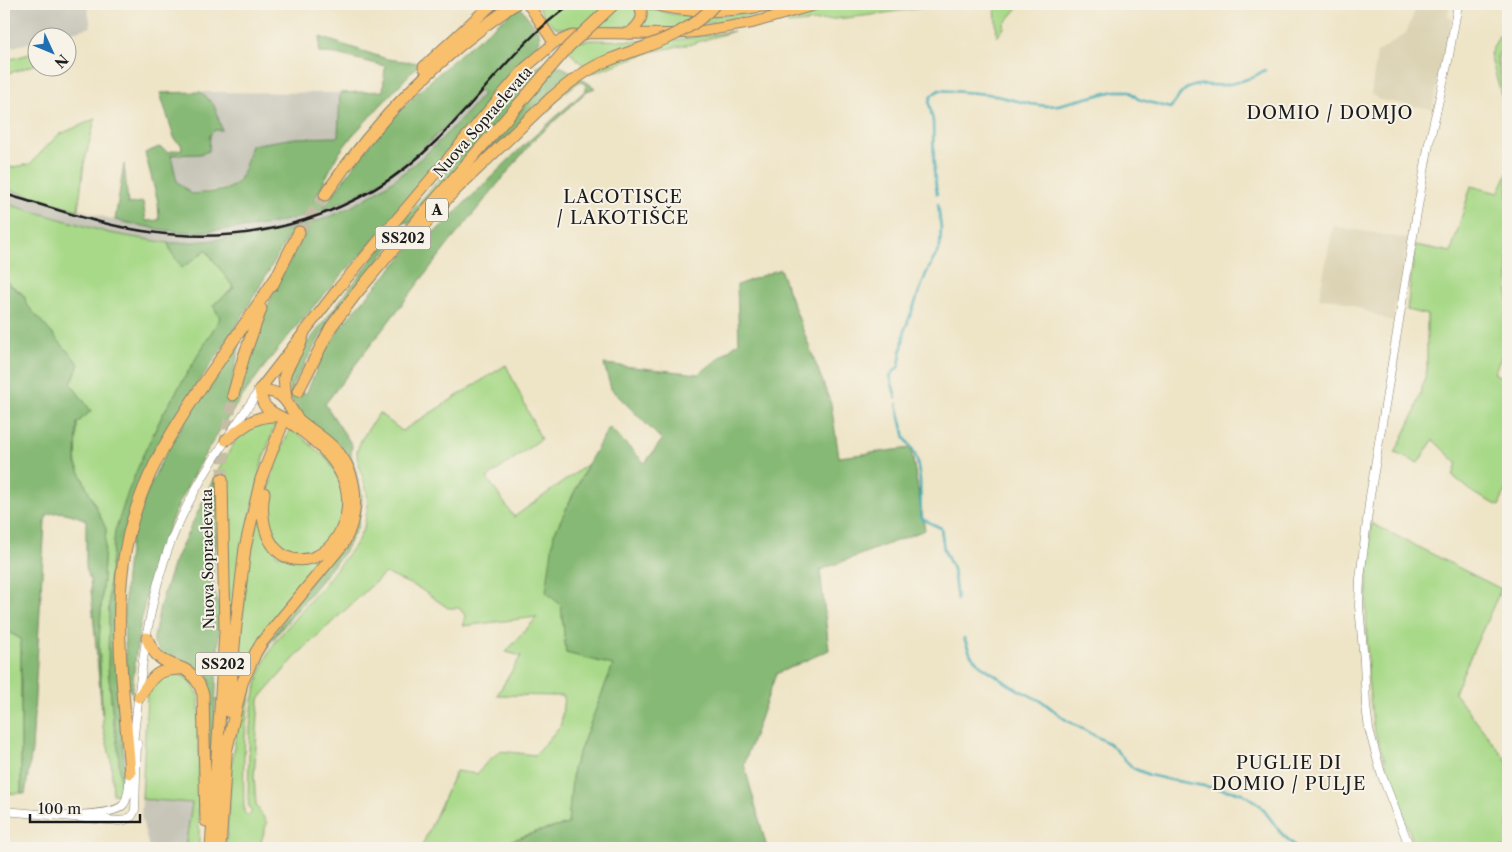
<svg xmlns="http://www.w3.org/2000/svg" width="1512" height="852" font-family="'Libre Caslon Text',serif">
<rect width="100%" height="100%" fill="#f7f3e8"/>
<filter id="ink" filterUnits="userSpaceOnUse"><feTurbulence type="fractalNoise" baseFrequency=".02" numOctaves="2"/><feDisplacementMap in="SourceGraphic" scale="10" xChannelSelector="R" yChannelSelector="G"/><feConvolveMatrix kernelMatrix="1 2 1 2 8 2 1 2 1" color-interpolation-filters="sRGB"/></filter>
<filter id="wash" filterUnits="userSpaceOnUse"><feTurbulence type="fractalNoise" baseFrequency=".0096" numOctaves="4" result="noise"/><feDisplacementMap in="SourceGraphic" scale="20" xChannelSelector="R" yChannelSelector="G"/><feGaussianBlur stdDeviation="1.12" result="paint"/><feColorMatrix in="noise" values="0 0 0 0 0 0 0 0 0 0 0 0 0 0 0 0 0 1.4 0 .05"/><feComposite in="paint" operator="in"/></filter>
<g filter="url(#wash)">
<rect width="100%" height="100%" fill="#eee4c6"/>
<path fill="#dcd3b4" d="M1418 4H1450L1448 16 1451 18V23L1432 109 1379 100 1371 94 1377 53 1406 33Z
M1508 41V97L1504 93 1497 57Z
M1333 226 1408 239 1393 322 1337 299 1319 298Z"/>
<path fill="#c6c5b8" d="M4 4H87L91 27 51 37 38 38 37 41 4 49Z
M478 90 483 95 437 144 411 167 385 187 360 202 315 223 272 232 196 243H168L109 233 4 203V188L115 220 137 225 187 232 234 229 279 222 323 210 342 202 380 182 411 159 436 136Z
M201 92 340 93 338 137 251 145 246 164 240 177 231 187 192 194 177 182 171 154H200L210 135 215 130 214 105Z
M142 799 192 803 185 848H149L141 815Z"/>
<path fill="#a8d988" stroke="#627a52" d="M537 4H631L638 10C638 19 635 24 628 27L557 28C547 22 542 14 537 4Z
M852 4H942V5L864 16 788 24 787 20 821 8Z
M1001 4H1021L1004 24V28L997 37 995 7 1001 6Z
M645 7 671 14 709 17 778 8V10L675 29 640 30 645 20Z
M1508 17V41L1497 57 1503 93 1508 97V104L1501 95 1490 54Z
M734 31 691 44 650 52 593 73 576 59 563 43 592 40 643 41 676 40Z
M37 52V64L4 75V61Z
M95 119 84 164 78 210 4 188V169L30 164 58 135Z
M1508 172V343L1494 373 1508 381V483L1499 506 1475 494 1453 476 1457 463 1433 440 1418 463 1395 453 1415 412 1427 370V315L1407 310 1415 245 1451 252 1471 186 1498 193Z
M4 203 109 233 168 243 171 252 206 250 234 288 213 305 220 318 163 414 143 455 115 531 108 668 113 719 118 748 124 796 113 794 111 760 103 727 99 643 106 529 76 464 77 423 91 411 71 384 79 364 26 304 22 293 4 280Z
M506 365 541 439 487 478 514 517 588 464 554 534 566 653 613 665 573 768 568 824 536 832 490 848H421L456 771 477 774 487 762 500 751 535 755 561 725 564 696 497 695 521 656 506 652 537 617 463 626 465 615 459 608H448L419 588 385 573 298 654 259 699 254 777 256 805 267 823 259 848H226C230 786 231 726 254 667L256 669C243 715 243 765 244 812L248 816 252 811 249 808 248 798C250 743 245 686 277 639L326 582 357 542 364 527 368 505 367 492 357 457V451L361 440 379 413 402 431Z
M275 420 291 427 332 464 344 496 341 521 325 547 304 555 290 553 283 549 269 530 267 496 277 459 290 429 276 422 262 463 232 611 230 613 216 479 214 478C223 463 236 434 252 425 258 421 268 421 275 420Z
M258 516 277 555H327L237 681 247 568Z
M1371 523 1501 589 1454 693 1508 762V848H1415L1373 726 1368 678 1366 606Z
M4 622 10 633 21 639V793L4 794Z
M174 672C188 677 194 684 199 698V848H185L192 803 142 799 147 695 158 677Z"/>
<path fill="#86b974" stroke="#516a48" d="M484 4H518L539 32 540 41 361 255C282 337 202 437 162 544 144 591 136 643 132 693L128 689C124 641 122 592 130 545 131 535 136 525 139 515 159 452 197 402 235 348L240 344 229 395 278 282 305 234 293 229 235 329 170 424 154 454 124 536 115 587 117 664 125 770 124 796 121 793 118 748 113 719 108 668 109 582 115 531 128 492 143 455 163 414 220 318 213 305 234 288 206 250 182 268 171 252 168 243C194 243 218 240 244 236 267 233 293 230 315 222 383 199 437 148 483 94L478 91C449 124 418 156 381 181 334 213 273 227 216 230 207 231 196 232 186 232 162 231 138 225 115 220L124 164 128 204 143 202 146 221 159 220 158 202 145 153 159 147 168 152 182 149 181 144 175 140 160 93 201 92 214 105 222 130H215L210 135 209 151 200 154 171 155 177 182 192 194C202 193 222 192 231 187 244 180 247 158 251 145L296 138 338 137 340 93 383 91 385 66 336 54 319 53 320 37 387 59 420 63 352 136 337 156 314 201 325 195 324 207C347 175 370 142 398 113 432 77 470 45 510 14L503 4 481 20 473 13Z
M546 63C565 65 579 77 595 88L587 91 532 142 447 246 325 404 352 445 351 454 362 494V504L358 526 345 551 270 643 256 669 254 667 259 657 359 510 298 412 291 399 288 381 299 354 386 241 391 245 321 335 291 388 306 394 322 357 342 325 420 236 436 231 522 147 586 90V85L580 81 485 155 484 154 530 100 410 223 402 222 532 70Z
M780 269 831 404 839 457 911 448 925 530 820 570 829 650 776 674 744 764 767 848H490L536 832 568 824 573 768 613 665 566 653 561 606 546 592 554 534 588 464 609 427 645 463 662 440 611 389 604 364 699 374 739 342 737 285Z
M4 280 25 297 26 304 79 364 71 384 91 411 77 423 76 464 106 529 99 643 102 714 90 579 86 571V520C74 515 60 509 47 515L45 521 32 750 25 794 21 793V639L10 633 4 622Z
M214 478 216 479 217 542 213 567 214 589 220 610 213 751 209 785 206 696 167 659 153 643 160 606 174 562Z"/>
<g fill="none" stroke-linecap="round" stroke-linejoin="round">
<path stroke="#3aaab6" stroke-width="2.5" d="M937 194 934 171 933 121 929 103 931 96 939 90 988 94 1030 104 1047 106 1058 105 1115 91H1129L1138 99 1170 108C1177 102 1179 92 1188 88 1200 82 1212 86 1224 85 1238 83 1253 78 1265 70
M896 398 890 376 899 366 905 329 926 274 940 247 941 229 938 204
M897 404 905 438 913 450 917 460 920 480 921 516 922 519 941 528 944 550 953 569 957 600
M964 638 971 655 979 664 1011 686 1043 702 1066 720 1110 744 1133 768 1149 775 1171 780 1242 793 1260 805 1281 833 1297 848"/>
</g>
</g>
<g filter="url(#ink)">
<g fill="none" stroke-linecap="round" stroke-linejoin="round">
<path stroke="#c4bca4" stroke-width="11" stroke-dasharray="11 5.5" stroke-linecap="butt" d="M299 232 325 195
M282 425 298 391
M222 479 225 441 233 395"/>
<defs>
<path id="minor" d="M132 752C141 678 146 599 176 529 198 479 230 434 260 389
M4 811 119 821 125 820 132 816 135 810 137 743
M67 816C80 814 116 815 124 804 130 794 129 779 130 769
M1410 848 1381 773 1369 729 1366 706 1364 661 1359 606 1360 579 1370 496 1417 212 1429 143 1448 61 1458 4"/>
<path id="major" d="M528 4 554 43
M651 4C694 16 735 11 779 4
M628 34C638 26 647 17 638 4
M260 389 337 290 488 111 525 68 554 43 571 36 590 33 671 34 696 32 752 23 818 4"/>
<path id="highway" d="M424 67 492 4
M325 195C376 120 440 55 515 4
M408 243 452 193 550 99
M272 286 299 232
M260 389C261 395 261 402 266 407 273 415 283 417 291 423 326 447 361 480 343 526 337 540 327 553 312 558 271 569 258 524 264 493
M298 391 331 327 355 295 422 215 526 96
M233 395 244 356 261 309
M286 400 284 378 286 371 300 345 304 332
M226 440C242 428 254 415 276 416
M147 638C160 673 181 658 196 680 200 684 201 690 203 694L206 821
M139 697C153 677 154 670 180 669
M229 712 235 634 245 548 261 479 282 425
M227 748 242 683 256 652 262 642 343 544C360 513 360 473 333 447 323 437 311 430 300 421 291 413 289 400 278 394 272 391 266 391 260 389
M130 773C125 704 114 633 123 565 133 488 172 429 215 367 235 338 255 309 275 279
M211 848 225 632 222 479
M220 848 227 740"/>
</defs>
<use href="#minor" stroke="#858071" stroke-width="9"/>
<use href="#major" stroke="#858071" stroke-width="12"/>
<use href="#highway" stroke="#858071" stroke-width="13"/>
<use href="#minor" stroke="#fff" stroke-width="8"/>
<use href="#major" stroke="#f8bf6c" stroke-width="10"/>
<use href="#highway" stroke="#f8bf6c" stroke-width="11"/>
<path stroke="#1c1c1c" stroke-width="2.5" d="M4 194C52 207 101 226 150 232 254 247 361 216 436 141 482 96 518 41 571 4"/>
<defs>
<path id="highway-bridge" d="M526 96 569 46 614 4
M550 99C566 85 581 73 600 64 640 46 686 39 715 4"/>
</defs>
<use href="#highway-bridge" stroke="#858071" stroke-width="13" stroke-linecap="butt"/>
<use href="#highway-bridge" stroke="#f8bf6c" stroke-width="11"/>
</g>
</g>
<g text-anchor="middle" stroke-width="4" stroke-linejoin="round" paint-order="stroke">
<g fill="#f7f3e8" stroke="#5e5c59" stroke-width="1">
<rect x="426" y="198.5" width="22" height="23" rx="4"/>
<rect x="375.5" y="226.5" width="55" height="23" rx="4"/>
<rect x="195.5" y="652.5" width="55" height="23" rx="4"/>
</g>
<g font-size="14" font-weight="bold" fill="#1c1c1c">
<text x="437" y="215">A</text>
<text x="403" y="243">SS202</text>
<text x="223" y="669">SS202</text>
</g>
<g font-size="15" fill="#1c1c1c" stroke="#f7f3e8">
<text transform="translate(483 122) rotate(-49)" y="5">Nuova Sopraelevata</text>
<text transform="translate(208 559) rotate(-91)" y="5">Nuova Sopraelevata</text>
</g>
<g font-size="18" letter-spacing="1" fill="#1c1c1c" stroke="#f7f3e8">
<text x="1330" y="119">DOMIO / DOMJO</text>
<text x="623" y="203">LACOTISCE<tspan x="623" dy="21">/ LAKOTIŠČE</tspan></text>
<text x="1289" y="769">PUGLIE DI<tspan x="1289" dy="21">DOMIO / PULJE</tspan></text>
</g>
</g>
<rect width="1512" height="852" fill="none" stroke="#f7f3e8" stroke-width="20"/>
<g transform="translate(52 52) rotate(134)"><circle r="24" fill="#f7f3e8" stroke="#9f9d96"/>
<path d="M0-4L9 19L0 12L-9 19Z" fill="#1f6fb2"/>
<text y="-8" font-size="14" font-weight="bold" text-anchor="middle" fill="#1c1c1c">N</text>
</g>
<path d="M30 814v8h110v-8" fill="none" stroke="#1c1c1c" stroke-width="2.5"/>
<text x="38" y="814" font-size="15" fill="#1c1c1c" stroke="#f7f3e8" stroke-width="4" paint-order="stroke">100 m</text>
</svg>
